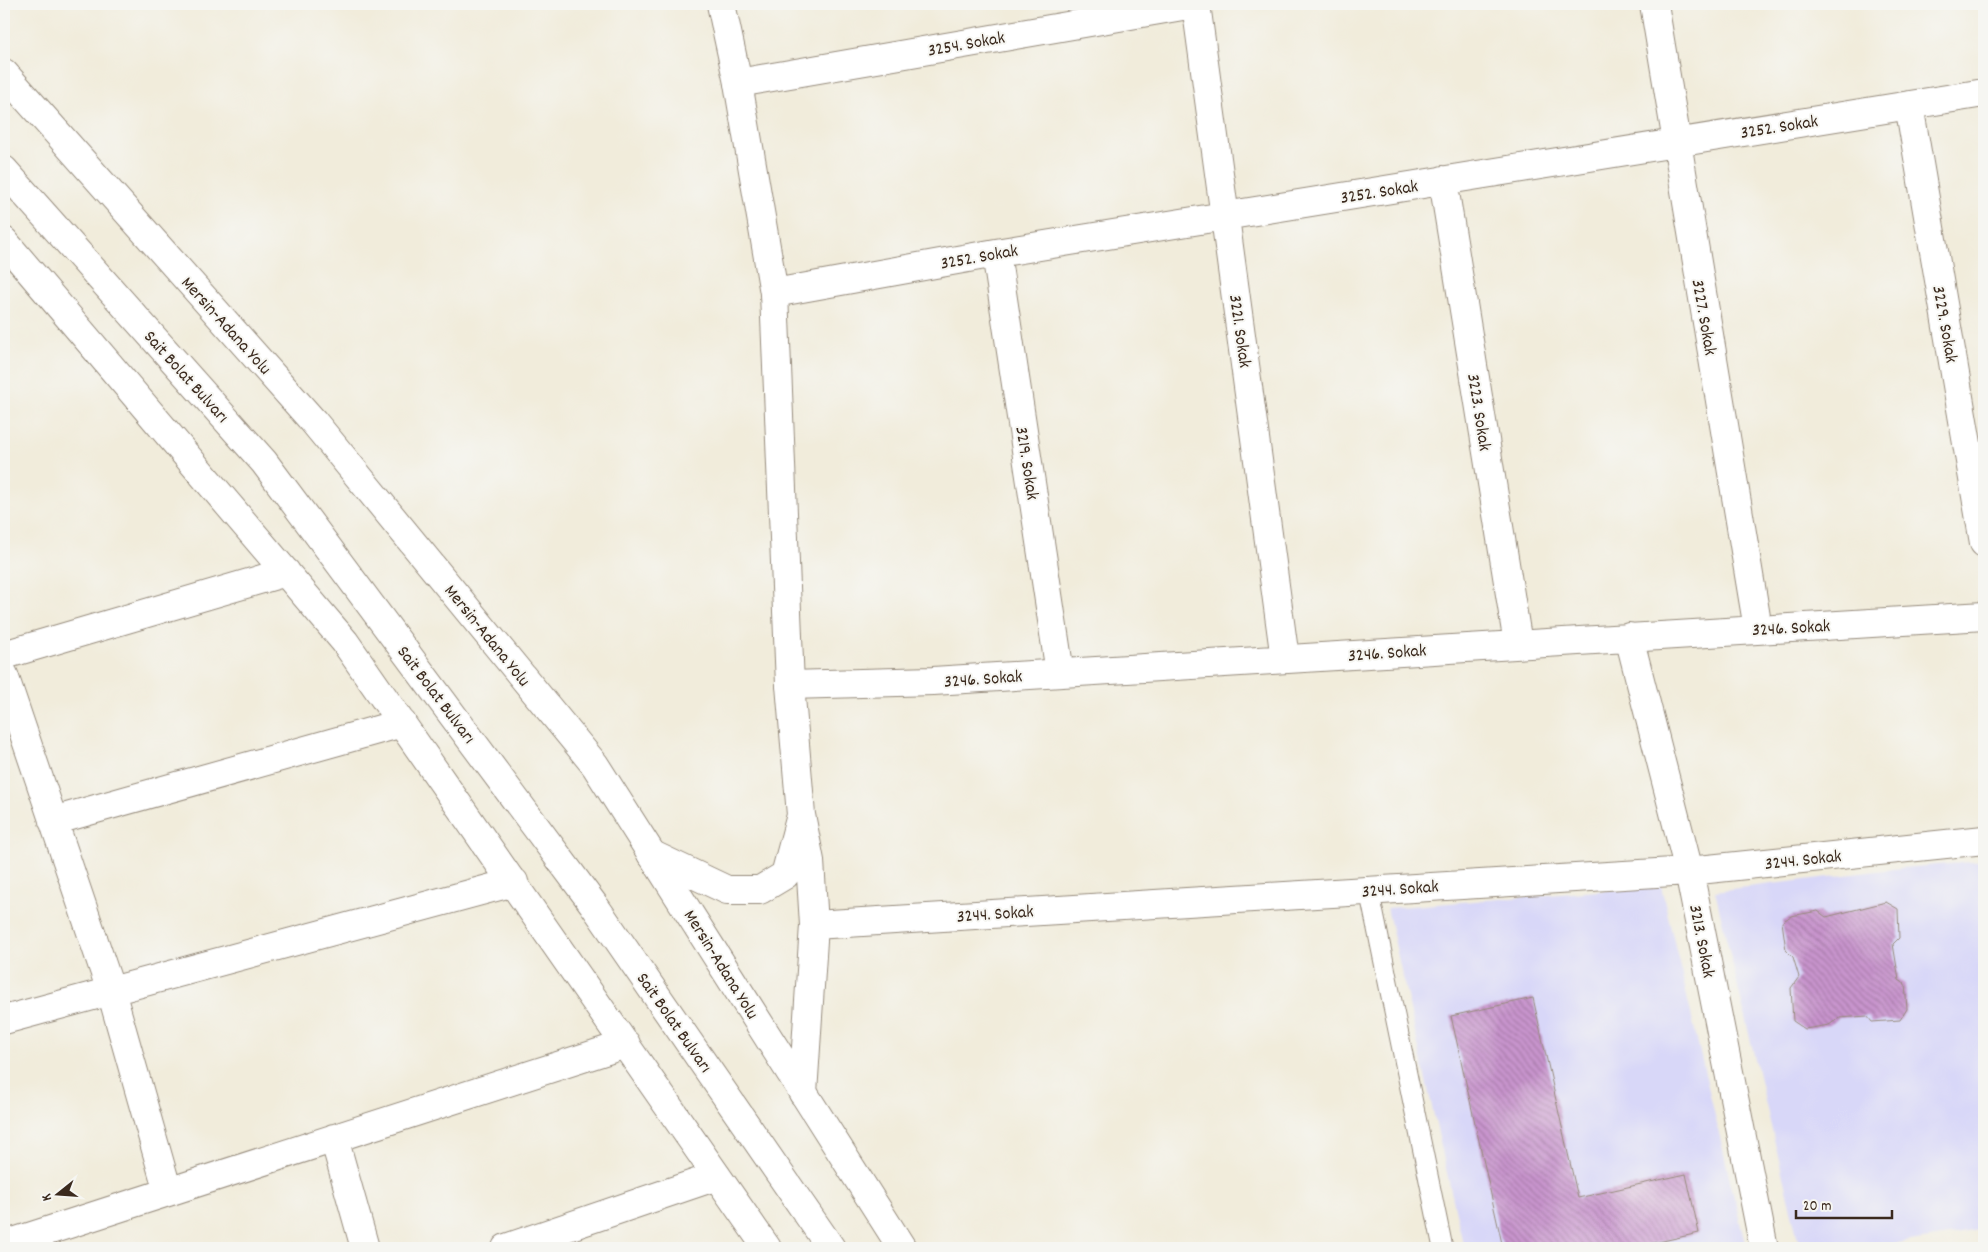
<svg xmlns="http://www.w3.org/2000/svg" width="1988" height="1252" font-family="Dekko,sans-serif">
<defs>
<pattern id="building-back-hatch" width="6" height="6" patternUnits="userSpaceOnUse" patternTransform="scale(1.25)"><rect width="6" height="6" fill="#c894cd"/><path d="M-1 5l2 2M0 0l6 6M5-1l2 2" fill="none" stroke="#a479a6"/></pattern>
</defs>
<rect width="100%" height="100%" fill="#f6f6f2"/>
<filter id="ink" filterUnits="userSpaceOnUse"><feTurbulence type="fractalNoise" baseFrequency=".02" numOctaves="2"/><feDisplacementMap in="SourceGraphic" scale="10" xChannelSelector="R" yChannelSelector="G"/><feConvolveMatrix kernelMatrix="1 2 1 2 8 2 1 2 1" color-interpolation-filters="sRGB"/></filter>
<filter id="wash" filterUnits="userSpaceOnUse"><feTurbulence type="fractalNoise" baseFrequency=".0096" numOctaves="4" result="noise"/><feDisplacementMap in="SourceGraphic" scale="20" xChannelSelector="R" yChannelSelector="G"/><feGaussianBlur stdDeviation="1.12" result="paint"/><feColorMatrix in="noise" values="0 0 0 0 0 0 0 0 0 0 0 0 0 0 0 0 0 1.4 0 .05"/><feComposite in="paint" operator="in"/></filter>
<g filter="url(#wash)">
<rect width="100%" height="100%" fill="#f1ecdb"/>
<path fill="#d8d7f8" d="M1984 861V1229L1868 1248H1800L1715 891 1902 868Z
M1661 886 1746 1248H1464L1387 908Z"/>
<g id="blocks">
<path fill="url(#building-back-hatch)" d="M1886 902 1898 909 1899 938 1893 944 1899 980 1905 984 1907 1009 1900 1020 1872 1022 1867 1016 1839 1018 1829 1025 1805 1029 1793 1021 1791 988 1799 977 1793 957 1786 950 1782 922 1791 916 1818 911 1826 917Z
M1533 998 1578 1198 1686 1174 1699 1233 1631 1248H1503L1451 1016Z"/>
</g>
</g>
<g filter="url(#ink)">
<use href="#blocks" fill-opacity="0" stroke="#968b7c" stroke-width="1"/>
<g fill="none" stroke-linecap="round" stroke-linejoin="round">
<defs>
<path id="lane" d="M1369 890 1443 1248"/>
<path id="street" d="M1196 4 1285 659
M1654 4 1758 629
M738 83 1194 4
M1909 105 1984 543
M1443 180 1518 644
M4 241 345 642 767 1248
M996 253 1060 673
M774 293 996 253 1984 93
M1629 637 1689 871 1764 1248
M4 655 286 572
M4 675 111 991 168 1192
M790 685 933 681 1984 616
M53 821 402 723
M814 925 1689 871 1984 840
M4 1020 514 882
M334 1138 365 1248
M4 1245 626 1044
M506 1248 717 1176"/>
<path id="secondary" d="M721 4 738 83 774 293 790 685 801 815
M651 854 727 890H760L785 875 801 815 810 861 814 925 803 1093"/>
<path id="highway" d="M4 73 313 421 595 765 902 1248
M4 170 264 462 594 905 831 1248"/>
</defs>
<use href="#lane" stroke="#968b7c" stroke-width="21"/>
<use href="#street" stroke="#968b7c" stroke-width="30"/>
<use href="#secondary" stroke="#968b7c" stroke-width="30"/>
<use href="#highway" stroke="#968b7c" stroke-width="30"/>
<use href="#lane" stroke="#fff" stroke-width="19"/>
<use href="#street" stroke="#fff" stroke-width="28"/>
<use href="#secondary" stroke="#fff" stroke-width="28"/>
<use href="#highway" stroke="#fff" stroke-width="28"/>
</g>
</g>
<g text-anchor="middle" stroke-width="4" stroke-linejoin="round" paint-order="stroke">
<g font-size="18" fill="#3b2a1e" stroke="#f6f6f2">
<text transform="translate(966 43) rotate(-10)" y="6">3254. Sokak</text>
<text transform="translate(1779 126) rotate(-9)" y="6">3252. Sokak</text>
<text transform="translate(1379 191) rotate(-9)" y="6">3252. Sokak</text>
<text transform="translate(979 256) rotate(-10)" y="6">3252. Sokak</text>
<text transform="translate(1705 317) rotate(80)" y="6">3227. Sokak</text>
<text transform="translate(1946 324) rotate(80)" y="6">3229. Sokak</text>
<text transform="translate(227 325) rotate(48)" y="6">Mersin-Adana Yolu</text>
<text transform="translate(1241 331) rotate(82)" y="6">3221. Sokak</text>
<text transform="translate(187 376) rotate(48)" y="6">Sait Bolat Bulvarı</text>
<text transform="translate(1480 412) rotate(81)" y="6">3223. Sokak</text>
<text transform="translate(1028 463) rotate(81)" y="6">3219. Sokak</text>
<text transform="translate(1791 627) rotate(-3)" y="6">3246. Sokak</text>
<text transform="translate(488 635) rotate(51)" y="6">Mersin-Adana Yolu</text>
<text transform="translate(1387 652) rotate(-4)" y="6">3246. Sokak</text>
<text transform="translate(983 678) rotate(-4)" y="6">3246. Sokak</text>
<text transform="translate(437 694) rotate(53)" y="6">Sait Bolat Bulvarı</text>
<text transform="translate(1803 859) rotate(-6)" y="6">3244. Sokak</text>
<text transform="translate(1400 888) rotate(-4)" y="6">3244. Sokak</text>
<text transform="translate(995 913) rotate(-4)" y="6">3244. Sokak</text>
<text transform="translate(1703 941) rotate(79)" y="6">3213. Sokak</text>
<text transform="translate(722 964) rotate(58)" y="6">Mersin-Adana Yolu</text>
<text transform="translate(675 1022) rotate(55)" y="6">Sait Bolat Bulvarı</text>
</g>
</g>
<rect width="1988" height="1252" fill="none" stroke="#f6f6f2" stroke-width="20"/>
<g transform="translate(58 1194) rotate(253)" stroke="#f6f6f2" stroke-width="4" paint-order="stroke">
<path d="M0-4L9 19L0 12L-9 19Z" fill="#3b2a1e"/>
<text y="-8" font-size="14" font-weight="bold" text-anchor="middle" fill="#3b2a1e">K</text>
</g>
<path d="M1796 1210v8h96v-8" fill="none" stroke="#3b2a1e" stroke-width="2.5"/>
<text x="1803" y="1210" font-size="15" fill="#3b2a1e" stroke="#f6f6f2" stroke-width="4" paint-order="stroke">20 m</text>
</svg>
